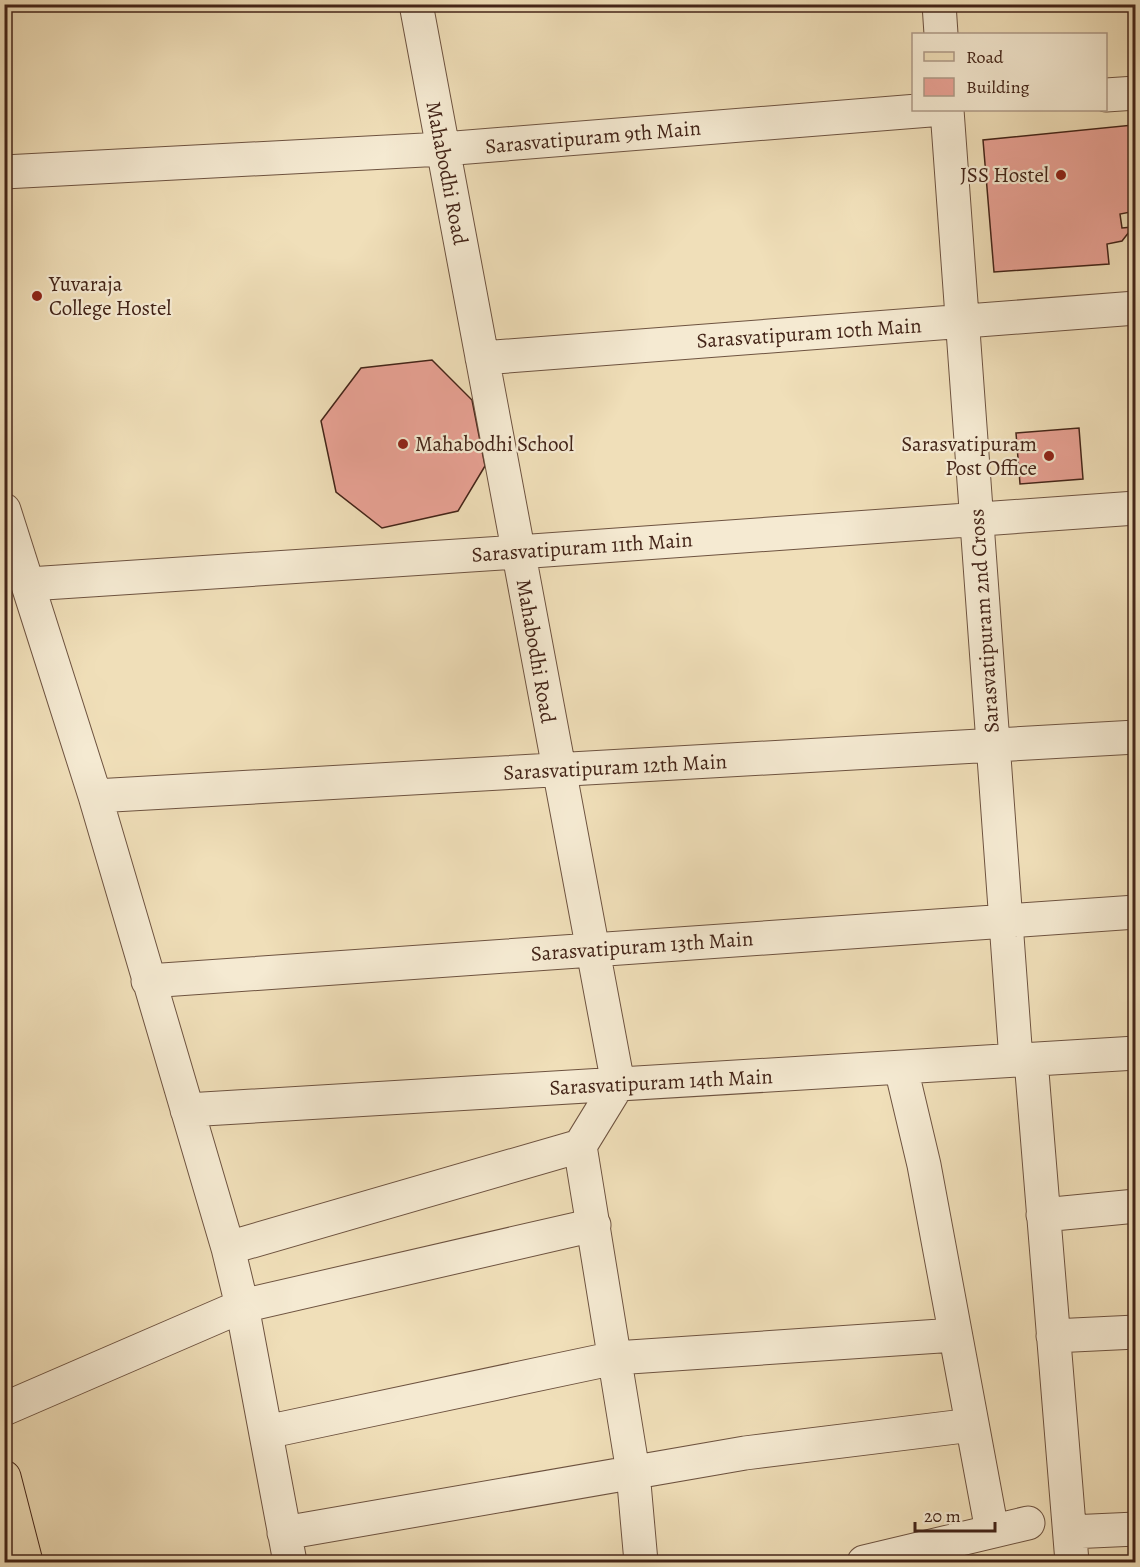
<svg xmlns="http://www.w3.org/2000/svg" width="1140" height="1567" font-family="Alegreya,serif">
<rect width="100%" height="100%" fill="#f0dfb9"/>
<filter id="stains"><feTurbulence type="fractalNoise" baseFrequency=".00333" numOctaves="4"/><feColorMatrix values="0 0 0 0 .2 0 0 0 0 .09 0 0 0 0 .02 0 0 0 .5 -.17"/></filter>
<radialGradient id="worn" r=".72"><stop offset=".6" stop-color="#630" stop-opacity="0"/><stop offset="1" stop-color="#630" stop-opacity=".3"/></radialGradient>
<path fill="#e9a295" stroke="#432418" stroke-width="1.5" d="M1133 125 1136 138V211L1120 214 1122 228 1133 227 1122 241 1107 244 1109 264 994 272 983 140Z
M432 360 472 400 485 466 458 511 382 528 336 492 321 421 361 368Z
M1079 428 1083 479 1020 484 1016 433Z"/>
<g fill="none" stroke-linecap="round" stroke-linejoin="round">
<defs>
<path id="minor" d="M939 4 941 34
M1106 95 1136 93
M947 110 1016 1060
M4 172 443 149 930 110
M482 358 1136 308
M4 510 95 796 228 1248 242 1306 290 1562
M29 584 518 552 1136 508
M95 796 1136 737
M148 981 1136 912
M1031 1060 1072 1562
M901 1068 924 1165 992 1531
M187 1110 1136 1053
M580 1146 633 1472 641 1562
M1043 1215 1136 1206
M228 1248 580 1146 618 1084 416 4
M1053 1336 1136 1332
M4 1409 242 1306 594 1225
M266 1432 615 1358 955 1335
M1070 1532 1136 1529
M284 1533 745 1453 972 1425
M864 1562 1028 1523"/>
<path id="major" d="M4 1477 26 1562"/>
</defs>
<use href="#minor" stroke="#6e5340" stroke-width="35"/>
<use href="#major" stroke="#432418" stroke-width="35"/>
<use href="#minor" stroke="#f5ead2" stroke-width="33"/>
<use href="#major" stroke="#f0dfb9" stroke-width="33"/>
</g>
<g fill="#8f2418" stroke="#f5ead2" stroke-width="2">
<circle cx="1061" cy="175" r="6"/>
<circle cx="37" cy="296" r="6"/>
<circle cx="403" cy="444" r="6"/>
<circle cx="1049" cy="456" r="6"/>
</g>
<g text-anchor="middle" stroke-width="4.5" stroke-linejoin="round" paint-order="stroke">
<g font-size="21" fill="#432418" stroke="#f5ead2">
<text transform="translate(593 137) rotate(-5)" y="7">Sarasvatipuram 9th Main</text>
<text transform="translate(447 173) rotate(79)" y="7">Mahabodhi Road</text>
<text transform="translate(809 333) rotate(-4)" y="7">Sarasvatipuram 10th Main</text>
<text transform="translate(582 547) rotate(-4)" y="7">Sarasvatipuram 11th Main</text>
<text transform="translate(984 621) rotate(-94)" y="7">Sarasvatipuram 2nd Cross</text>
<text transform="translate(536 651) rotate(80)" y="7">Mahabodhi Road</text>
<text transform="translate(615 767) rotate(-3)" y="7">Sarasvatipuram 12th Main</text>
<text transform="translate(642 946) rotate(-4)" y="7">Sarasvatipuram 13th Main</text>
<text transform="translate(661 1082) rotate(-3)" y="7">Sarasvatipuram 14th Main</text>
</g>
<g font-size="21" fill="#432418" stroke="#f5ead2" text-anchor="end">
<text x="1049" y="182">JSS Hostel</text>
<text x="49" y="291" text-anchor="start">Yuvaraja<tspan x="49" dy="24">College Hostel</tspan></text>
<text x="415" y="451" text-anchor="start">Mahabodhi School</text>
<text x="1037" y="451">Sarasvatipuram<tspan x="1037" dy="24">Post Office</tspan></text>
</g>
</g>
<rect width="1140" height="1567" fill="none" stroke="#f0dfb9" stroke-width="24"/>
<rect x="6" y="6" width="1128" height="1555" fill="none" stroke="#432418" stroke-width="3"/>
<rect x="12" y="12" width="1116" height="1543" fill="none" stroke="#432418" stroke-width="1.5"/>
<rect x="912" y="33" width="195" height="78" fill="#f5ead2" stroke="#ae9b88" stroke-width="1.5"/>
<rect x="924" y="52" width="30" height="9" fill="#f0dfb9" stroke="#ae9b88" stroke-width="1.5"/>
<text x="966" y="63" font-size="18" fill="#432418">Road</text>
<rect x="924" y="78" width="30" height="18" fill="#e9a295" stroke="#ae9b88" stroke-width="1.5"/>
<text x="966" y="93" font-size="18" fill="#432418">Building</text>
<path d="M915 1522v9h80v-9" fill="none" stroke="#432418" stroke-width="3"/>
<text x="924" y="1522" font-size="18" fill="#432418" stroke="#f5ead2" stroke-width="4.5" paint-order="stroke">20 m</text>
<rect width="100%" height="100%" filter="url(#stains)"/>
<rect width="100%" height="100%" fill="url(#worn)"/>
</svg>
